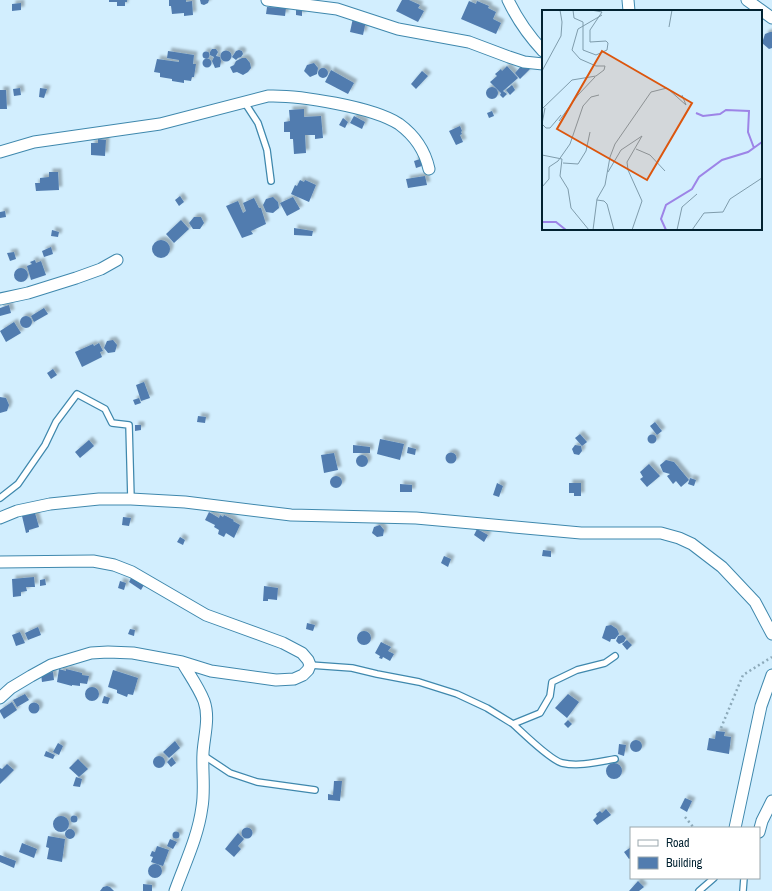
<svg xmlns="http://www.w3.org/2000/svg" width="772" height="891" font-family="'Archivo Narrow',sans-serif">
<defs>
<filter id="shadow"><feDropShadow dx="3.5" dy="-3.5" stdDeviation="1" flood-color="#0004"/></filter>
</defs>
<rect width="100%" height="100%" fill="#d2eefe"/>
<path fill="#517caf" filter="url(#shadow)" d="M109 0H127V2H125V6H117V2H109Z
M169 0H186V2L192 1 193 15 184 16V13L172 14 171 6H169Z
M200 0H209L208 3 204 5 201 4Z
M402 0H409L420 5 418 8 424 11 418 22 396 11Z
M469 1 476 4 477 1 489 6 488 8 496 12 493 19 501 23 496 34 461 19Z
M21 3V10L12 11V4Z
M267 7 286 8 285 16 266 14Z
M296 8H302V16L296 15Z
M353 18 366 21 363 35 350 32Z
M770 32H772V48L769 49 762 43 765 34Z
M212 49H216L218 52 216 56 220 57 221 61 220 67 215 68 212 61 214 57 210 55V52Z
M239 50 242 51 243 54 241 57 238 58 236 60 232 57 236 51Z
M220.5 56a5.5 5.5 0 1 1 11 0a5.5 5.5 0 1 1-11 0Z
M168 51 194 55 193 64H196L194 77H192L191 81 184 80V83L172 81V79L160 77V73L154 72 157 59 179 62V60L167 58Z
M202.5 55a3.5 3.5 0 1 1 7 0a3.5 3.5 0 1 1-7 0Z
M242 58H246L250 63 251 68 248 72 243 75 237 72 233 73 230 67 234 65 236 61Z
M202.5 63a4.5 4.5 0 1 1 9 0a4.5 4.5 0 1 1-9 0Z
M314 63 318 68 317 74 310 77 304 71 307 65Z
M524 63 530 69 520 79 515 73Z
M507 66 518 78 503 91 507 94 503 98 500 95 501 93 490 82 497 76 495 74 501 69 502 71Z
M318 73a5 5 0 1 1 10 0a5 5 0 1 1-10 0Z
M331 70 354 83 348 94 325 82Z
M422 71 428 76 416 89 411 84Z
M512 85 515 90 510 95 506 90Z
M486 93a6 6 0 1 1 12 0a6 6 0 1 1-12 0Z
M20 88 21 95 14 96 13 89Z
M40 88 47 89 44 98 39 97Z
M0 90H6L7 109H0Z
M304 109V117L321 116 323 138 315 139V135H305L306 153 294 154 293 139H290V132H284V122L290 121 289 110Z
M492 111 494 116 489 118 487 113Z
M354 116 365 122 362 129 350 123Z
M343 118 348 122 345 128 339 125Z
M460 126 462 131 461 132 462 134 460 135 463 142 456 145 449 131Z
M98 139 106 140 105 156 91 155V143H98Z
M420 159 422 166 416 168 414 161Z
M49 172H58L59 190 36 191 35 183H40V178L49 177Z
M425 176 427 185 408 188 406 179Z
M300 180 304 182 305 180 316 185 309 202 291 194 295 185 297 186Z
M180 196 184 202 179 206 175 200Z
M273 197 278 202 279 208 273 213 266 212 263 205 266 199Z
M293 197 300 209 287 216 280 203Z
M254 198 259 208H261L266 224 251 231 253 234 242 238 226 206 238 201 243 213 246 211 243 203Z
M5 211 6 217 0 218V212Z
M194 217H201L204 223 200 229H193L189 223Z
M181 220 189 229 174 243 166 234Z
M294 228 313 231 312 236 294 235Z
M52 230 59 232 58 237 51 236Z
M152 249a9 9 0 1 1 18 0a9 9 0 1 1-18 0Z
M51 247 53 254 44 257 42 251Z
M14 252 16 259 10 261 7 253Z
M35 260 36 263 41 261 46 275 31 280 27 266 32 264 30 262Z
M14 275a7 7 0 1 1 14 0a7 7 0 1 1-14 0Z
M9 305 11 313 0 316V308Z
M44 308 48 314 34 322 31 316Z
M20 322a6 6 0 1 1 12 0a6 6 0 1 1-12 0Z
M14 322 21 333 6 342 0 331Z
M113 340 117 345 115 352 108 353 104 348 107 341Z
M99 343 103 351 100 352 102 357 82 367 75 352 93 344 94 346Z
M53 369 57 375 51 379 47 373Z
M144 382 150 398 141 401 136 385Z
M0 397 6 398 9 405 7 411 0 413Z
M139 398 141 403 135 405 133 400Z
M198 416 206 417 205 423 197 422Z
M655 422 662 431 657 435 650 426Z
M135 425H141V430L135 431Z
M580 434 587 442 582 446 575 438Z
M647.5 439a4.5 4.5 0 1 1 9 0a4.5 4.5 0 1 1-9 0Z
M380 439 404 444 400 460 377 454Z
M89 440 94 446 80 458 75 452Z
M353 445 370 447V453H353Z
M575 445 581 446 582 451 579 455 574 454 572 449Z
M408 447 416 449 415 455 407 453Z
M445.5 458a5.5 5.5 0 1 1 11 0a5.5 5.5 0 1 1-11 0Z
M334 453 338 470 324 473 321 455Z
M356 461a6 6 0 1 1 12 0a6 6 0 1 1-12 0Z
M666 460 674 462 689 480 681 487 676 481 673 484 667 476 670 474 663 472 660 465Z
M649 464 660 476 647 487 640 479 643 477 640 472Z
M330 482a6 6 0 1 1 12 0a6 6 0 1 1-12 0Z
M690 478 696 480 694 486 688 484Z
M497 483 503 486 499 497 493 495Z
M569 483H581V496H574V493H569Z
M400 484 412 485V492H400Z
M209 512 219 518 220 515 223 517 224 515 234 520 233 521 240 525 234 538 226 533 224 537 218 534 219 530 214 527 215 525 205 520Z
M35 513 39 527 29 530V532L26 533 22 516Z
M123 517 131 518 129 526 122 525Z
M380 525 384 530 383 536 377 537 372 533 374 527Z
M477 529 488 535 484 542 474 535Z
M180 537 185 540 183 545 177 542Z
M543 550 551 551V557L542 556Z
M444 556 451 559 448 567 441 563Z
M132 576 145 583 141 590 129 582Z
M34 577 35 587H26L27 591 21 592V596L13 597 12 579Z
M45 579 46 585 40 586V580Z
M120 581 126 583 124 590 118 588Z
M264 586 278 588 277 600 268 599V601H263Z
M307 623 315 625 313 631 306 629Z
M611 625 617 629 619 634 615 639H611L610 642 602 638 606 626Z
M38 627 41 635 28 640 25 633Z
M130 629 135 630 134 636 128 634Z
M357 638a7 7 0 1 1 14 0a7 7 0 1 1-14 0Z
M20 632 25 643 16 646 12 635Z
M623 635 626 638 624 642 619 644 616 641 618 636Z
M627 640 632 645 627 650 622 644Z
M381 642 391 647 388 651 394 654 390 661 383 657 382 659 379 658 380 656 375 653Z
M59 669 66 671V669L82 673V675L89 676 87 684 80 683V686L72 685V686L57 682Z
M113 670 138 678 133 695 128 694 127 697 117 693V690L108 687Z
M53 672 54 680 42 682 41 674Z
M85 694a7 7 0 1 1 14 0a7 7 0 1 1-14 0Z
M25 694 29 700 17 707 13 700Z
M568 694 579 702 567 718 555 708Z
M104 696 110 698 108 704 102 703Z
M12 702 17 710 4 719 0 712V710Z
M28.5 708a5.5 5.5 0 1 1 11 0a5.5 5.5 0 1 1-11 0Z
M568 720 572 724 568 728 564 724Z
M716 731 725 732 724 736 731 737 729 754 707 750 709 738 715 739Z
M630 746a6 6 0 1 1 12 0a6 6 0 1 1-12 0Z
M175 741 180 748 169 758 163 752Z
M58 743 63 746 59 755 53 752Z
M619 744 626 745 624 756 618 754Z
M46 751 55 755 53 759 44 756Z
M153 762a6 6 0 1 1 12 0a6 6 0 1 1-12 0Z
M172 757 176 763 171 767 167 762Z
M78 759 88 769 79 777 69 768Z
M606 771a8 8 0 1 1 16 0a8 8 0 1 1-16 0Z
M7 764 14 770 0 784V768L2 769Z
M76 777 82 779 80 787 73 786Z
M334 781H342L340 801 328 800V794L333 795Z
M685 798 692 801 687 812 680 808Z
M606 809 611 815 597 825 593 820 597 816 596 814 600 811 602 813Z
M70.5 819a3.5 3.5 0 1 1 7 0a3.5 3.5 0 1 1-7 0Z
M53 824a8 8 0 1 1 16 0a8 8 0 1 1-16 0Z
M241.5 833a5.5 5.5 0 1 1 11 0a5.5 5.5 0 1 1-11 0Z
M65 834a5 5 0 1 1 10 0a5 5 0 1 1-10 0Z
M172.5 835a3.5 3.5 0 1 1 7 0a3.5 3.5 0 1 1-7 0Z
M238 833 244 839 238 846 241 849 234 857 225 849Z
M48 836 65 839 62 862 47 859 49 848 46 847Z
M170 839 177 842 173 849 167 846Z
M22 843 37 849 34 858 19 852Z
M157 846 169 850 163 866 151 862 153 857 150 856 152 851 155 852Z
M631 847V858L629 859 624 852Z
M0 855 16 861 14 868 0 862Z
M148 871a7 7 0 1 1 14 0a7 7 0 1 1-14 0Z
M638 881 644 887 639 891H629Z
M143 884 152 885V891H143Z
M107 886 110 887 114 891H100L103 887Z"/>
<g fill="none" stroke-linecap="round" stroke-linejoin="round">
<defs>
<path id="lane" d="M245 103 258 123 267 150 271 181
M0 498 18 484 45 445 56 422 77 394 105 409 112 423 129 425 131 499
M310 665 352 668 377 674 419 682 457 694 487 708 513 724 540 713 550 696 552 682 577 670 605 663 615 656
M513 724C523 733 550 760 562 763 579 767 598 762 615 759
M203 755 230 773 257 782 315 790
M699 891 714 878
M743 891 744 878"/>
<path id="street" d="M267 0 337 9 398 29 469 42 509 57 524 62 543 64
M508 0C517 19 529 36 543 51
M628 0 629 11
M747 0 772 18
M0 152 34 142 160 124 268 96C299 95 373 107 399 124 414 135 425 151 429 169
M0 299 28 293 76 278 101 269 117 260
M0 518 17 511 50 504 99 499H131L185 502 291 515 416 518 581 533H661L679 538 692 544 722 567 755 602 772 634
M0 562 93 561 114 565 132 572 206 615 283 643 302 653 308 660 310 665 308 670 303 675 294 679 276 680 211 671 182 662 133 653 108 652 91 653 51 665 31 676 11 688 0 698
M735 828 761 706 772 675
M759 832 762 821 772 801
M175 891C185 863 198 837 202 807 205 790 202 771 203 753 204 736 210 718 204 701 199 688 189 674 182 662"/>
</defs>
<use href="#lane" stroke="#3f88ad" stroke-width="8"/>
<use href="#street" stroke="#3f88ad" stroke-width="13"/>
<path stroke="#8daaba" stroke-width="2.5" stroke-dasharray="2 3" stroke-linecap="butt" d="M721 728 743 675 772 657
M685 817 694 828"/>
<use href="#lane" stroke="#fff" stroke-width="5.5"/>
<use href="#street" stroke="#fff" stroke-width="11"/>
</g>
<g transform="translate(542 10)">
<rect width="220" height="220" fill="#d2eefe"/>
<path fill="none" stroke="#9d84e7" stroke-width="2" d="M154 103 161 106 178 104 184 100 207 101 206 122 212 138M0 212H14L24 220M124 220 119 209 124 195 150 179 157 167 180 150 206 142 220 132"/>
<path fill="none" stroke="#7f9cac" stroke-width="1" d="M31 0 32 8 41 12V40L54 45 65 40 66 33 64 31 48 32V20L60 2 49 0M127 17 130 0M0 61 19 26 20 12 18 0M3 98 0 114 4 118H8L19 105M0 99 30 70 54 66 62 60 63 56H54L38 49 30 40 36 19 60 5M17 111 36 85 53 67M94 139 108 145 123 161M0 145 20 149 18 166 26 179 29 198 47 220M21 153 36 154 44 141 48 122M66 162 79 140 100 126 85 152 86 160 100 191 90 220M0 177 7 169V157L16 151 28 134 41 96 49 87 57 85M55 190 62 191 65 194 72 220M51 220 55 189 63 175 68 147 73 134 109 82 125 78 144 95 140 85M135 220 140 197 155 184M150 220 162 203 181 202 188 189 220 168"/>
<path fill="#dc560e" fill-opacity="0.15" stroke="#dc560e" stroke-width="2" d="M60 41 150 93 105 170 15 119Z"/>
<rect width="220" height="220" fill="none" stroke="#022231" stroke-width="2"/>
</g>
<rect x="630" y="827" width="130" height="52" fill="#ffffff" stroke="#9aa7ad"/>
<rect x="638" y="840" width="20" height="6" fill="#ffffff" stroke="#9aa7ad"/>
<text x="666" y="847" font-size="12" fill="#022231">Road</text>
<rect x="638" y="857" width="20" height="12" fill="#517caf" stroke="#9aa7ad"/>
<text x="666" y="867" font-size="12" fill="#022231">Building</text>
</svg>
